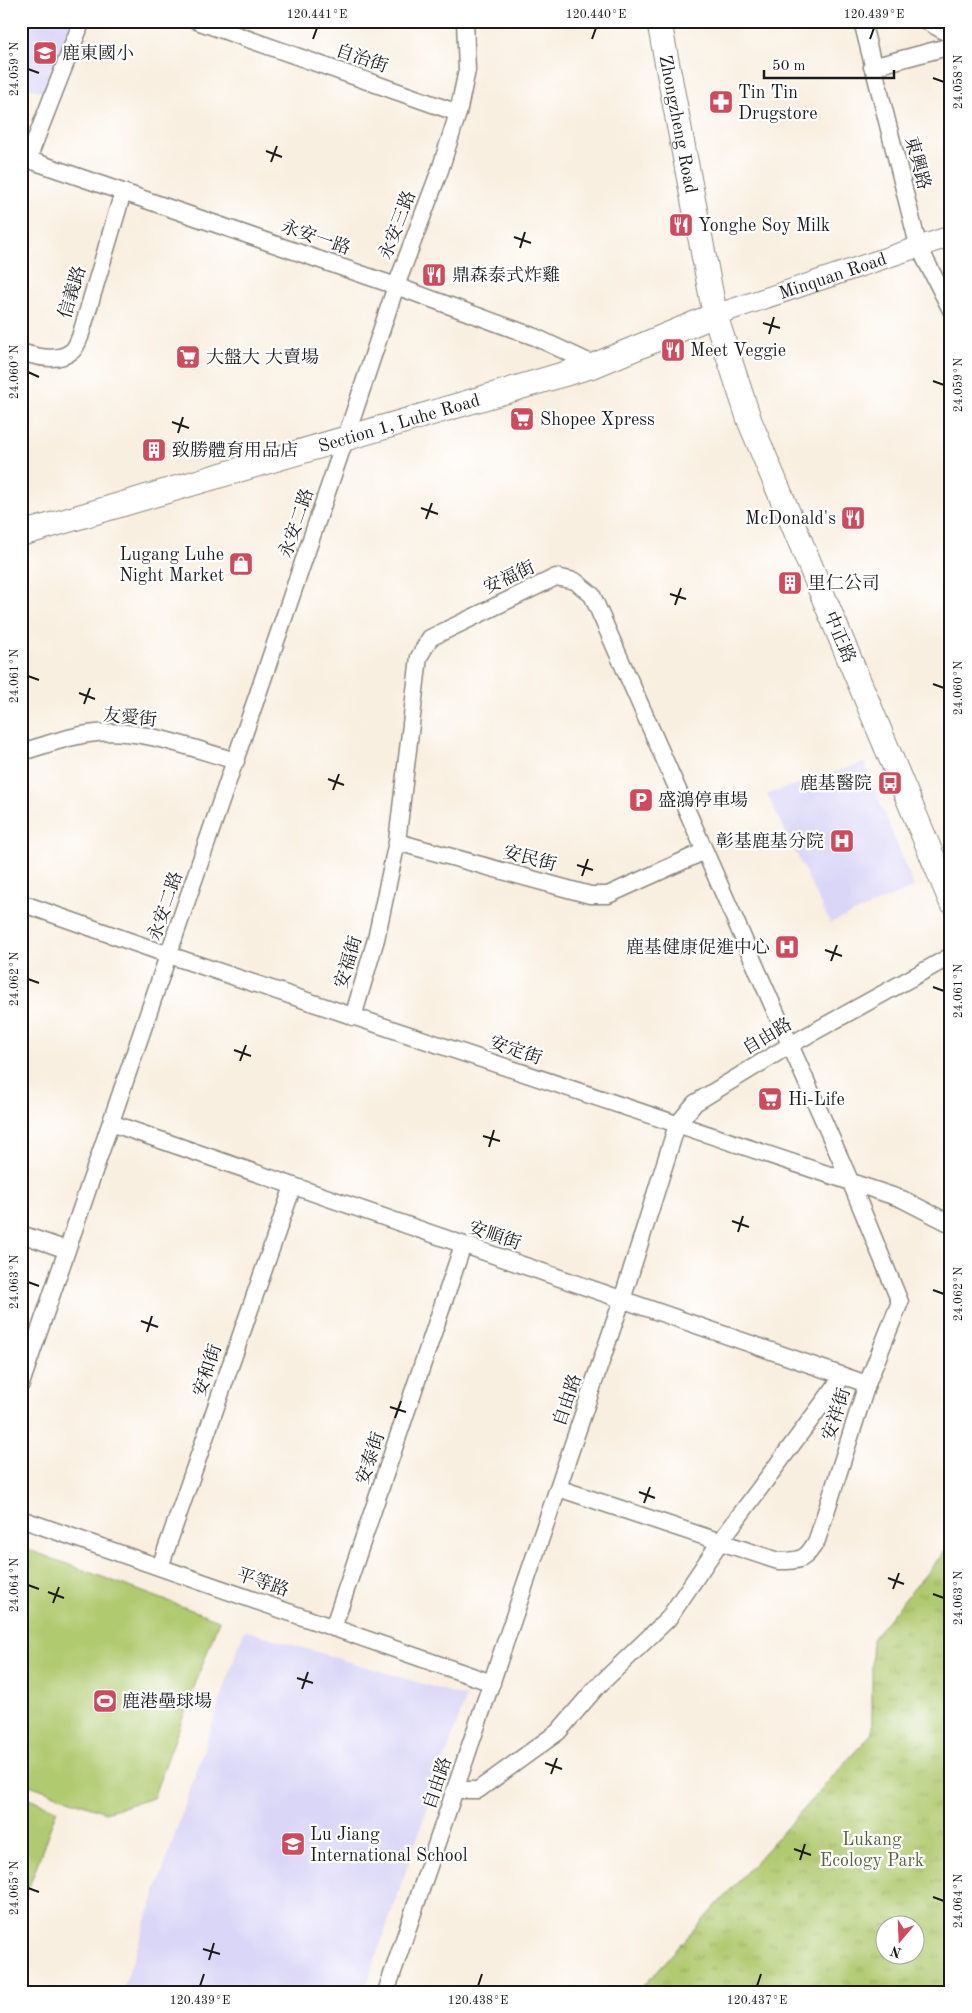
<svg xmlns="http://www.w3.org/2000/svg" width="972" height="2013" font-family="'Old Standard TT','Noto Serif TC',serif">
<defs>
<pattern id="park-tufts" width="24" height="20" patternUnits="userSpaceOnUse" patternTransform="scale(1.25)"><rect width="24" height="20" fill="#b0ca6f"/><path d="M3 7l-1-3M5 7V3M7 7l1-3M15 17l-1-3M17 17v-4M19 17l1-3" fill="none" stroke="#97ad60"/></pattern>
</defs>
<rect width="100%" height="100%" fill="#fff"/>
<filter id="ink" filterUnits="userSpaceOnUse"><feTurbulence type="fractalNoise" baseFrequency=".02" numOctaves="2"/><feDisplacementMap in="SourceGraphic" scale="10" xChannelSelector="R" yChannelSelector="G"/><feConvolveMatrix kernelMatrix="1 2 1 2 8 2 1 2 1" color-interpolation-filters="sRGB"/></filter>
<filter id="wash" filterUnits="userSpaceOnUse"><feTurbulence type="fractalNoise" baseFrequency=".0096" numOctaves="4" result="noise"/><feDisplacementMap in="SourceGraphic" scale="20" xChannelSelector="R" yChannelSelector="G"/><feGaussianBlur stdDeviation="1.12" result="paint"/><feColorMatrix in="noise" values="0 0 0 0 0 0 0 0 0 0 0 0 0 0 0 0 0 1.4 0 .05"/><feComposite in="paint" operator="in"/></filter>
<g filter="url(#wash)">
<rect width="100%" height="100%" fill="#f9efe0"/>
<path fill="#dad6f7" d="M21 21H81L54 96 21 85Z
M864 763 914 887 830 923 767 794Z
M244 1630 466 1697 364 1992H122Z"/>
<path fill="#b0ca6f" stroke="#667346" d="M21 1547 219 1620 153 1798 105 1812 21 1782Z
M21 1796 57 1809 21 1909Z"/>
<path fill="url(#park-tufts)" stroke="#667346" fill-rule="evenodd" d="M951 1544V1992H638L872 1733V1639ZM884 1926H914V1956H884Z"/>
</g>
<g filter="url(#ink)">
<g fill="none" stroke-linecap="round" stroke-linejoin="round">
<defs>
<path id="minor" d="M197 21 458 113
M862 21 918 245 951 310
M926 21 951 35
M872 67 951 46
M21 157 396 286 535 337 595 365
M28 159 82 21
M21 352C36 357 58 363 72 351 76 348 78 341 80 337L123 192
M21 752C43 746 66 737 88 734 137 726 190 748 236 761
M397 842 590 895H608L705 851
M21 903 169 955 902 1199 951 1224
M353 1017 376 939 397 842 419 657 430 638 556 577 575 581 592 595 851 1183 900 1302 867 1384 817 1540C806 1560 801 1561 778 1561L558 1488
M111 1123 867 1384
M21 1234 67 1250
M21 1384 345 440 396 286 440 170 458 113 467 70 465 21
M21 1519 492 1683
M160 1567 293 1186
M333 1628 463 1245
M456 1790H478L558 1732 595 1689 668 1619 720 1542 843 1376
M386 1992 622 1300 677 1125 695 1103 790 1045 951 956"/>
<g id="tertiary">
<path id="s1" d="M715 315 951 236"/>
</g>
<g id="secondary">
<path id="s2" d="M659 21 715 315 750 422 951 901"/>
<path id="s3" d="M21 534 595 365 715 315"/>
</g>
</defs>
<use href="#minor" stroke="#8a867e" stroke-width="19"/>
<use href="#tertiary" stroke="#8a867e" stroke-width="22"/>
<use href="#secondary" stroke="#8a867e" stroke-width="26"/>
<use href="#minor" stroke="#fff" stroke-width="16"/>
<use href="#tertiary" stroke="#fff" stroke-width="20"/>
<use href="#secondary" stroke="#fff" stroke-width="24"/>
</g>
</g>
<path fill="none" stroke="#1c1c1c" stroke-width="2" d="M313 39 317 28M592 39 596 28M870 39 874 28M28 69 39 73M933 78 944 82M266 151 282 157M271 162 277 146M514 237 531 243M520 248 525 232M763 323 780 328M769 334 774 317M28 372 39 377M933 381 944 385M172 422 189 428M178 433 183 417M421 508 438 514M426 519 432 503M670 594 686 599M675 605 681 588M28 676 39 680M933 684 944 688M79 693 95 699M84 704 90 688M328 779 344 785M333 790 339 774M577 865 593 870M582 876 588 859M825 950 842 956M831 961 837 945M28 979 39 983M933 987 944 991M234 1050 251 1056M240 1061 246 1045M483 1136 500 1141M489 1147 494 1130M732 1221 749 1227M738 1232 743 1216M28 1282 39 1286M933 1290 944 1294M141 1321 158 1327M147 1332 152 1316M390 1407 406 1412M395 1418 401 1401M639 1492 655 1498M644 1503 650 1487M888 1578 904 1584M28 1585 39 1589M893 1589 899 1573M48 1592 64 1598M933 1594 944 1598M53 1603 59 1587M297 1678 313 1683M302 1689 308 1672M545 1763 562 1769M551 1774 557 1758M794 1849 811 1855M800 1860 805 1844M28 1888 39 1892M933 1897 944 1901M203 1949 220 1954M209 1960 214 1943M200 1986 204 1974M478 1986 482 1974M757 1986 761 1974"/>
<defs>
<symbol id="school-square" viewBox="-11 -11 22 22"><rect x="-9" y="-9" width="18" height="18" rx="4" fill="#d1495b" stroke="#fff"/><path d="M0-5L7-2L0 1L-7-2ZM-4 1L0 2.5L4 1V4Q0 6-4 4Z" fill="#fff"/></symbol>
<symbol id="pharmacy-square" viewBox="-11 -11 22 22"><rect x="-9" y="-9" width="18" height="18" rx="4" fill="#d1495b" stroke="#fff"/><path d="M-2-6h4v4h4v4h-4v4h-4v-4h-4v-4h4Z" fill="#fff"/></symbol>
<symbol id="restaurant-square" viewBox="-11 -11 22 22"><rect x="-9" y="-9" width="18" height="18" rx="4" fill="#d1495b" stroke="#fff"/><path d="M-5-6h1v4h1v-4h1v4h1v-4h1v5L-1.5 .5V6h-2V.5L-5-1ZM5-6V6H3V1.5H1.5Q1.5-4 5-6Z" fill="#fff"/></symbol>
<symbol id="supermarket-square" viewBox="-11 -11 22 22"><rect x="-9" y="-9" width="18" height="18" rx="4" fill="#d1495b" stroke="#fff"/><path d="M-6-5.5h2.5l.6 2H6L4.5 2H-2.5L-4.4-4H-6ZM-1.5 3.2a1.3 1.3 0 1 0 .1 0ZM3 3.2a1.3 1.3 0 1 0 .1 0Z" fill="#fff"/></symbol>
<symbol id="building-square" viewBox="-11 -11 22 22"><rect x="-9" y="-9" width="18" height="18" rx="4" fill="#d1495b" stroke="#fff"/><path d="M-4-6H4V6H1V3H-1V6H-4ZM-2.5-4.3h1.7v1.8h-1.7ZM.8-4.3h1.7v1.8H.8ZM-2.5-1h1.7V.8h-1.7ZM.8-1h1.7V.8H.8Z" fill="#fff"/></symbol>
<symbol id="shop-square" viewBox="-11 -11 22 22"><rect x="-9" y="-9" width="18" height="18" rx="4" fill="#d1495b" stroke="#fff"/><path d="M-5-2.5h2.3a2.7 3.5 0 0 1 5.4 0H5L5.5 6h-11ZM-1.5-2.5h3a1.5 2.3 0 0 0-3 0Z" fill="#fff"/></symbol>
<symbol id="bus-square" viewBox="-11 -11 22 22"><rect x="-9" y="-9" width="18" height="18" rx="4" fill="#d1495b" stroke="#fff"/><path d="M-5-6H5V4H4V6H2V4H-2V6H-4V4H-5ZM-3.5-4V0h7V-4ZM-3.5 1.2v1.5H-2V1.2ZM2 1.2v1.5H3.5V1.2Z" fill="#fff"/></symbol>
<symbol id="parking-square" viewBox="-11 -11 22 22"><rect x="-9" y="-9" width="18" height="18" rx="4" fill="#d1495b" stroke="#fff"/><path d="M-3.5-5.5H1a3.5 3.5 0 0 1 0 7H-1V5.5H-3.5ZM-1-3.4V-.6H.8a1.4 1.4 0 0 0 0-2.8Z" fill="#fff"/></symbol>
<symbol id="hospital-square" viewBox="-11 -11 22 22"><rect x="-9" y="-9" width="18" height="18" rx="4" fill="#d1495b" stroke="#fff"/><path d="M-5-5h3v3.5h4V-5h3V5h-3V1.5h-4V5h-3Z" fill="#fff"/></symbol>
<symbol id="stadium-square" viewBox="-11 -11 22 22"><rect x="-9" y="-9" width="18" height="18" rx="4" fill="#d1495b" stroke="#fff"/><path d="M0-5a6.5 5 0 1 0 0 10a6.5 5 0 1 0 0-10ZM-3.5-1.8h7v3.6h-7Z" fill="#fff"/></symbol>
</defs>
<g fill-rule="evenodd">
<use href="#school-square" x="31" y="39" width="28" height="28"/>
<use href="#pharmacy-square" x="707" y="88" width="28" height="28"/>
<use href="#restaurant-square" x="667" y="211" width="28" height="28"/>
<use href="#restaurant-square" x="420" y="261" width="28" height="28"/>
<use href="#restaurant-square" x="659" y="336" width="28" height="28"/>
<use href="#supermarket-square" x="174" y="343" width="28" height="28"/>
<use href="#supermarket-square" x="508" y="405" width="28" height="28"/>
<use href="#building-square" x="140" y="436" width="28" height="28"/>
<use href="#restaurant-square" x="839" y="504" width="28" height="28"/>
<use href="#shop-square" x="227" y="550" width="28" height="28"/>
<use href="#building-square" x="776" y="569" width="28" height="28"/>
<use href="#bus-square" x="876" y="769" width="28" height="28"/>
<use href="#parking-square" x="627" y="786" width="28" height="28"/>
<use href="#hospital-square" x="828" y="827" width="28" height="28"/>
<use href="#hospital-square" x="773" y="933" width="28" height="28"/>
<use href="#supermarket-square" x="756" y="1085" width="28" height="28"/>
<use href="#stadium-square" x="91" y="1687" width="28" height="28"/>
<use href="#school-square" x="279" y="1830" width="28" height="28"/>
</g>
<g text-anchor="middle" stroke-width="4.5" stroke-linejoin="round" paint-order="stroke">
<g font-size="18" fill="#1c1c1c" stroke="#fff" text-anchor="start">
<text x="62" y="59">鹿東國小</text>
<text x="738" y="98">Tin Tin<tspan x="738" dy="21">Drugstore</tspan></text>
<text x="698" y="231">Yonghe Soy Milk</text>
<text x="452" y="281">鼎森泰式炸雞</text>
<text x="690" y="356">Meet Veggie</text>
<text x="206" y="363">大盤大 大賣場</text>
<text x="540" y="425">Shopee Xpress</text>
<text x="172" y="456">致勝體育用品店</text>
<text x="836" y="524" text-anchor="end">McDonald's</text>
<text x="224" y="560" text-anchor="end">Lugang Luhe<tspan x="224" dy="21">Night Market</tspan></text>
<text x="808" y="589">里仁公司</text>
<text x="872" y="789" text-anchor="end">鹿基醫院</text>
<text x="658" y="806">盛鴻停車場</text>
<text x="824" y="847" text-anchor="end">彰基鹿基分院</text>
<text x="770" y="953" text-anchor="end">鹿基健康促進中心</text>
<text x="788" y="1105">Hi-Life</text>
<text x="122" y="1707">鹿港壘球場</text>
<text x="310" y="1840">Lu Jiang<tspan x="310" dy="21">International School</tspan></text>
</g>
<g font-size="18" fill="#1c1c1c" stroke="#fff">
<text transform="translate(362 58) rotate(19)" y="6">自治街</text>
<text dy="6" stroke="none"><textPath href="#s2" startOffset="105">Zhongzheng Road</textPath></text>
<text transform="translate(918 163) rotate(75)" y="6">東興路</text>
<text transform="translate(397 225) rotate(-69)" y="6">永安三路</text>
<text transform="translate(316 237) rotate(19)" y="6">永安一路</text>
<text dy="6" stroke="none"><textPath href="#s1" startOffset="124">Minquan Road</textPath></text>
<text transform="translate(72 292) rotate(-73)" y="6">信義路</text>
<text dy="6" stroke="none"><textPath href="#s3" startOffset="394">Section 1, Luhe Road</textPath></text>
<text transform="translate(296 523) rotate(-71)" y="6">永安二路</text>
<text transform="translate(509 577) rotate(-25)" y="6">安福街</text>
<text transform="translate(840 637) rotate(67)" y="6">中正路</text>
<text transform="translate(130 717) rotate(6)" y="6">友愛街</text>
<text transform="translate(530 858) rotate(15)" y="6">安民街</text>
<text transform="translate(165 906) rotate(-71)" y="6">永安二路</text>
<text transform="translate(348 962) rotate(-73)" y="6">安福街</text>
<text transform="translate(767 1036) rotate(-31)" y="6">自由路</text>
<text transform="translate(516 1050) rotate(19)" y="6">安定街</text>
<text transform="translate(495 1235) rotate(19)" y="6">安順街</text>
<text transform="translate(207 1370) rotate(-71)" y="6">安和街</text>
<text transform="translate(567 1400) rotate(-71)" y="6">自由路</text>
<text transform="translate(836 1414) rotate(-72)" y="6">安祥街</text>
<text transform="translate(370 1458) rotate(-71)" y="6">安泰街</text>
<text transform="translate(263 1582) rotate(19)" y="6">平等路</text>
<text transform="translate(437 1783) rotate(-71)" y="6">自由路</text>
</g>
<g font-size="18" fill="#57623d" stroke="#fff">
<text x="872" y="1845">Lukang<tspan x="872" dy="21">Ecology Park</tspan></text>
</g>
</g>
<rect width="972" height="2013" fill="none" stroke="#fff" stroke-width="55"/>
<g transform="translate(900 1940) rotate(199)"><circle r="24" fill="#ffffff" stroke="#a4a4a4"/>
<path d="M0-4L9 19L0 12L-9 19Z" fill="#d1495b"/>
<text y="-8" font-size="14" font-weight="bold" text-anchor="middle" fill="#1c1c1c">N</text>
</g>
<path d="M764 70v8h130v-8" fill="none" stroke="#1c1c1c" stroke-width="2.5"/>
<text x="772" y="70" font-size="15" fill="#1c1c1c" stroke="#ffffff" stroke-width="4" paint-order="stroke">50 m</text>
<rect x="28" y="28" width="916" height="1958" fill="none" stroke="#1c1c1c" stroke-width="2"/>
<g font-size="12" text-anchor="middle" fill="#1c1c1c">
<text x="317" y="18">120.441°E</text>
<text x="596" y="18">120.440°E</text>
<text x="874" y="18">120.439°E</text>
<text transform="translate(14 69) rotate(-90)" y="4">24.059°N</text>
<text transform="translate(958 82) rotate(-90)" y="4">24.058°N</text>
<text transform="translate(14 372) rotate(-90)" y="4">24.060°N</text>
<text transform="translate(958 385) rotate(-90)" y="4">24.059°N</text>
<text transform="translate(14 676) rotate(-90)" y="4">24.061°N</text>
<text transform="translate(958 688) rotate(-90)" y="4">24.060°N</text>
<text transform="translate(14 979) rotate(-90)" y="4">24.062°N</text>
<text transform="translate(958 991) rotate(-90)" y="4">24.061°N</text>
<text transform="translate(14 1282) rotate(-90)" y="4">24.063°N</text>
<text transform="translate(958 1294) rotate(-90)" y="4">24.062°N</text>
<text transform="translate(14 1585) rotate(-90)" y="4">24.064°N</text>
<text transform="translate(958 1598) rotate(-90)" y="4">24.063°N</text>
<text transform="translate(14 1888) rotate(-90)" y="4">24.065°N</text>
<text transform="translate(958 1901) rotate(-90)" y="4">24.064°N</text>
<text x="200" y="2004">120.439°E</text>
<text x="478" y="2004">120.438°E</text>
<text x="757" y="2004">120.437°E</text>
</g>
</svg>
